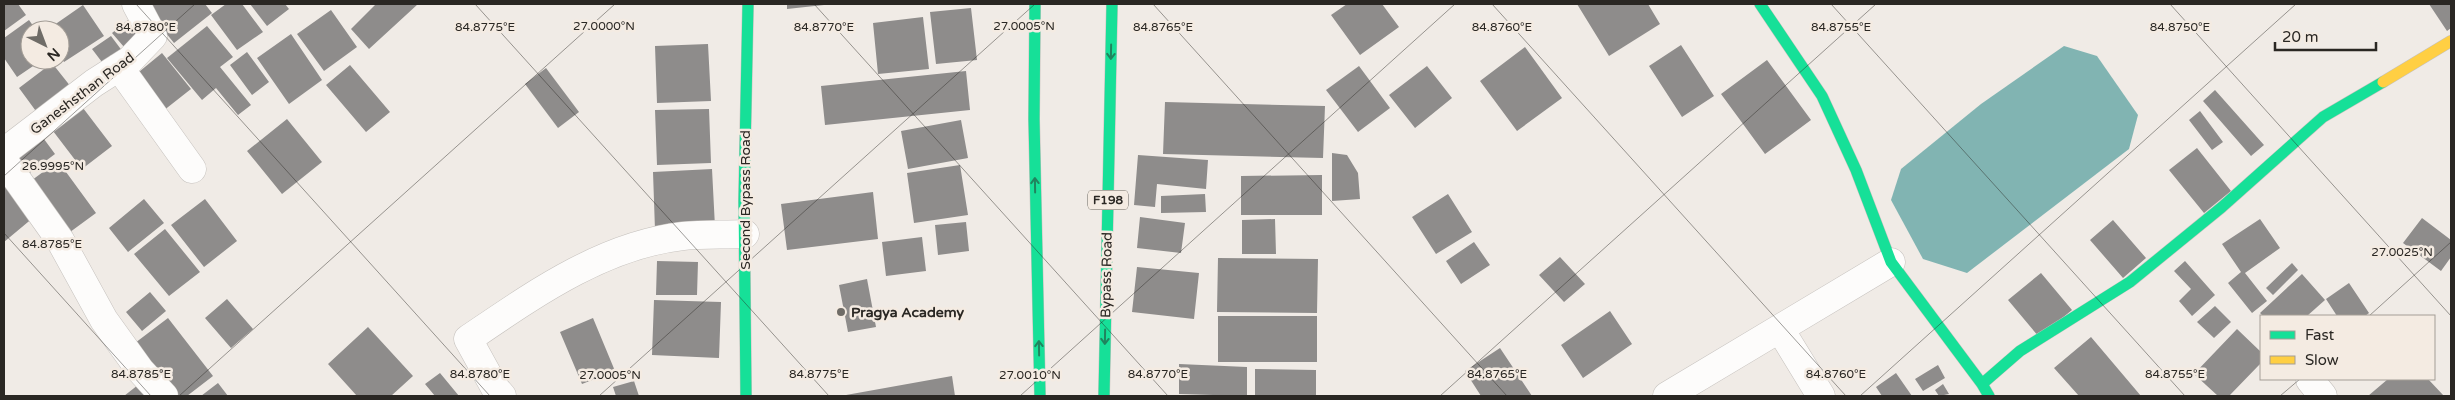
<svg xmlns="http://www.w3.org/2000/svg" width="2455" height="400" font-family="'Varela Round',sans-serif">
<rect width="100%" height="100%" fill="#f0ebe6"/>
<path fill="#81b4b2" d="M2064 46 2097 56 2138 115 2129 149 1967 273 1923 259 1891 200 1901 169 1981 104Z"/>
<path fill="#8e8c8b" d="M4 4H18L26 15 4 31Z
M147 4H205L212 13 174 43 144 6Z
M226 4H242L263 32 237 50 211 15Z
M250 4H285L289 9 267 26Z
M376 4H418L369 49 351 29Z
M787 4H824V5L787 9Z
M1347 4H1382L1399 27 1360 55 1331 15Z
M1577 4H1648L1660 24 1609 56Z
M2429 4H2451V28L2447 31Z
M83 5 104 36 64 62 60 56V30H47Z
M971 8 977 60 936 64 930 12Z
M331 10 357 47 324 71 297 34Z
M134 15 151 36 130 54 112 33Z
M923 17 929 69 878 74 873 23Z
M29 20 36 30H30V60H42L17 77 4 58V38Z
M207 26 233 57 220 67 251 105 238 115 216 88 202 100 167 58Z
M291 34 322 80 289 104 257 58Z
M111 36 126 56 108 70 92 49Z
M708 44 711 101 657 103 655 46Z
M1681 45 1714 96 1682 117 1649 66Z
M1525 47 1562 98 1517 131 1480 81Z
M247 52 269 82 252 95 230 65Z
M162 53 191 89 163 111 134 76Z
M1767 60 1811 120 1765 154 1721 94Z
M52 63 75 92 41 118 19 88Z
M350 65 390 112 366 132 326 85Z
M1359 66 1390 108 1358 132 1326 90Z
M1427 66 1452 98 1415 128 1389 95Z
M546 68 579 112 558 128 525 84Z
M966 71 970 110 825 125 821 86Z
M2215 90 2264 145 2251 156 2203 101Z
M1165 102 1325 106 1323 158 1163 154Z
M83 108 112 146 82 169 53 131Z
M709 109 711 163 657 165 655 110Z
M2200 111 2223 142 2212 150 2189 120Z
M287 119 322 162 282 194 247 151Z
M961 120 968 158 908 169 901 131Z
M41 135 55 154 23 178 9 159Z
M2197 148 2231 191 2204 213 2169 170Z
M1332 153 1347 155 1358 173 1360 199 1332 201Z
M1138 155 1208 160 1206 189 1157 184 1155 207 1134 205Z
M58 161 96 213 66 235 28 183Z
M960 165 968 215 914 223 907 173Z
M712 169 715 227 655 230 653 172Z
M1322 175V215H1241V176Z
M4 181 34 217 4 242Z
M873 192 878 239 787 250 781 204Z
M1205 194 1206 212 1161 213V196Z
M1448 194 1472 232 1436 254 1412 217Z
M144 199 164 223 128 252 109 228Z
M205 199 237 241 204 267 171 225Z
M1140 217 1185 223 1181 253 1137 248Z
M2422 218 2451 240V257L2441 271 2403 243Z
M1275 219 1276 254H1242V220Z
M2260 219 2280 248 2245 273 2267 301 2252 313 2228 283 2241 272 2222 244Z
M2113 220 2146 258 2123 278 2090 240Z
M966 222 969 251 938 255 935 225Z
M165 229 200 272 169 296 134 254Z
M922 237 926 271 886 276 882 242Z
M1474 242 1490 265 1461 284 1446 261Z
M1560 257 1585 284 1564 302 1539 275Z
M1218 258 1318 259 1317 313 1217 312Z
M657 261 698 262 697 295H656Z
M2185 261 2215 295 2192 316 2179 301 2191 289 2174 271Z
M2292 263 2298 270 2273 295 2266 288Z
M1137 267 1199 273 1194 319 1132 312Z
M2041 273 2072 310 2039 337 2008 300Z
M2302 274 2325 300 2307 316H2263L2260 313Z
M867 279 876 327 848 332 839 285Z
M2349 283 2369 313 2365 316H2337L2326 299Z
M150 292 166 311 142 331 126 312Z
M227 299 253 329 231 348 205 318Z
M654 300 721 302 719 358 652 355Z
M2215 306 2231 322 2214 338 2197 322Z
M1610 311 1632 344 1583 378 1561 345Z
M1218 316H1317V362H1218Z
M168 318 213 376 187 396H176L135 343Z
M593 318 615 371 582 384 560 332Z
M368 327 413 376 391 396H357L328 364Z
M2237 329 2261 352V363L2229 396H2218L2194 374Z
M2091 337 2141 396H2079L2054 368Z
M1500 348 1532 396H1481L1465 371Z
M1179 364 1247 367V396L1179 394Z
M1938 365 1945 378 1923 391 1915 379Z
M1255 369 1316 370V396H1255Z
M440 373 459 396H435L425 384Z
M1896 373 1912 396H1882L1876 387Z
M952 376 955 396H846V395Z
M2388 379H2428L2444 396H2368Z
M634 381 639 396H616L613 387Z
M218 383 228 396H201Z
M1943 384 1949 394 1939 396 1935 390Z
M138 385 148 396H124Z"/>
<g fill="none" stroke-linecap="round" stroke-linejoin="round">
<defs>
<path id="street" d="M119 67 192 169
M4 152 94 83 130 60 153 36 136 4
M4 161 60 240 104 320 140 370 164 396
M1780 329 1821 396
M2310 380 2323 396
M502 396 495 388 468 339C533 295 603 245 683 236 703 234 724 235 745 234
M1667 396 1891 262"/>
<path id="fast" d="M1035 4 1034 119 1040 396
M1760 4 1822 96 1856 170 1891 262 1982 384
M746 396 744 201 748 4
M1104 396 1112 4
M1989 396 1982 384 2020 351 2130 282 2222 207 2323 117 2383 82"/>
<path id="slow" d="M2383 82 2451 41"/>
</defs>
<use href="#street" stroke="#c5c1bd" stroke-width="29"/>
<use href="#fast" stroke="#c5c1bd" stroke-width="12"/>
<use href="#slow" stroke="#c5c1bd" stroke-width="12"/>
<use href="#street" stroke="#fdfcfb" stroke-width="28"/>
<use href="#fast" stroke="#16e098" stroke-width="11"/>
<use href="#slow" stroke="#ffcf43" stroke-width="11"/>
</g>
<defs><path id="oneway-shaft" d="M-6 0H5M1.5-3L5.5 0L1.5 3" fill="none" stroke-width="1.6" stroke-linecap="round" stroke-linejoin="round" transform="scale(1.25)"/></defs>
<g stroke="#20845e">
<use href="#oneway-shaft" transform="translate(1111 52) rotate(91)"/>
<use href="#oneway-shaft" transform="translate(1035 185) rotate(-91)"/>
<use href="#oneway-shaft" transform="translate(1105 337) rotate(91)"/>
<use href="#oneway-shaft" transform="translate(1039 348) rotate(-91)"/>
</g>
<path fill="none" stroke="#2a2723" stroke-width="1" stroke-opacity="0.45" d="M136 4 490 396M475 4 829 396M814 4 1168 396M1153 4 1507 396M1492 4 1846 396M1831 4 2185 396M2170 4 2451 316M4 176 195 4M4 233 151 396M2369 316 2451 242M179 396 615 4M599 396 1035 4M1020 396 1455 4M1440 396 1876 4M1860 396 2296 4M2280 396 2300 379"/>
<circle fill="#6f6c67" stroke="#f4ebe2" stroke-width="2" cx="841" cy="312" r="5"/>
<g text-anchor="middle" stroke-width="5" stroke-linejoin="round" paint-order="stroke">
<rect fill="#f4ebe2" stroke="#67625c" stroke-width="1" x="1088" y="190.5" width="40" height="19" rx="4"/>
<g font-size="12" font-weight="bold" fill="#2a2723">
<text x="1108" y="204">F198</text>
</g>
<g font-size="14" fill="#2a2723" stroke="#f4ebe2">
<text transform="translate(82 93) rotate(-37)" y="5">Ganeshsthan Road</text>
<text transform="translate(745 200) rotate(-90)" y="5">Second Bypass Road</text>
<text transform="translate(1106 275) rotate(-89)" y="5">Bypass Road</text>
</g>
<g font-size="14" font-weight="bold" fill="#2a2723" stroke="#f4ebe2" text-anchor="start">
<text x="851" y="317">Pragya Academy</text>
</g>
</g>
<g font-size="12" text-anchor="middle" fill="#2a2723" stroke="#f4ebe2" stroke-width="5" stroke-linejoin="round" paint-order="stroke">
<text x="604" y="30">27.0000°N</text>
<text x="1024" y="30">27.0005°N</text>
<text x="146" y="31">84.8780°E</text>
<text x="485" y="31">84.8775°E</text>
<text x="824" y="31">84.8770°E</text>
<text x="1163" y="31">84.8765°E</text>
<text x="1502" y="31">84.8760°E</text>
<text x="1841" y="31">84.8755°E</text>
<text x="2180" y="31">84.8750°E</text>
<text x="53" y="170">26.9995°N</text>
<text x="52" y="248">84.8785°E</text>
<text x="2402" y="256">27.0025°N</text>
<text x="141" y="378">84.8785°E</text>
<text x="480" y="378">84.8780°E</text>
<text x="819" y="378">84.8775°E</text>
<text x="1158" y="378">84.8770°E</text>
<text x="1497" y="378">84.8765°E</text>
<text x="1836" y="378">84.8760°E</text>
<text x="2175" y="378">84.8755°E</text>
<text x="610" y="379">27.0005°N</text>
<text x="1030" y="379">27.0010°N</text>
</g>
<rect width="2455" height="400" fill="none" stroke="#2a2723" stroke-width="10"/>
<rect x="2260" y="315" width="175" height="65" fill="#f4ebe2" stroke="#a39d96"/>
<rect x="2270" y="331" width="25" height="8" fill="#16e098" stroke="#a39d96"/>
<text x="2305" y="340" font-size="15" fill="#2a2723">Fast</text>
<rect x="2270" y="356" width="25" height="8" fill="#ffcf43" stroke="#a39d96"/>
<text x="2305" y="365" font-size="15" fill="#2a2723">Slow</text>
<g transform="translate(45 45) rotate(138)"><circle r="24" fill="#f4ebe2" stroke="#a39d96"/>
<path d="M0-4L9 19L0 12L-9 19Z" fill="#6f6c67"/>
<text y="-8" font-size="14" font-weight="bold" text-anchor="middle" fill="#2a2723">N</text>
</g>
<path d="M2275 42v8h101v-8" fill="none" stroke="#2a2723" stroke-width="2.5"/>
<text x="2282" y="42" font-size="15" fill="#2a2723" stroke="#f4ebe2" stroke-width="4" paint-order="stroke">20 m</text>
</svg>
